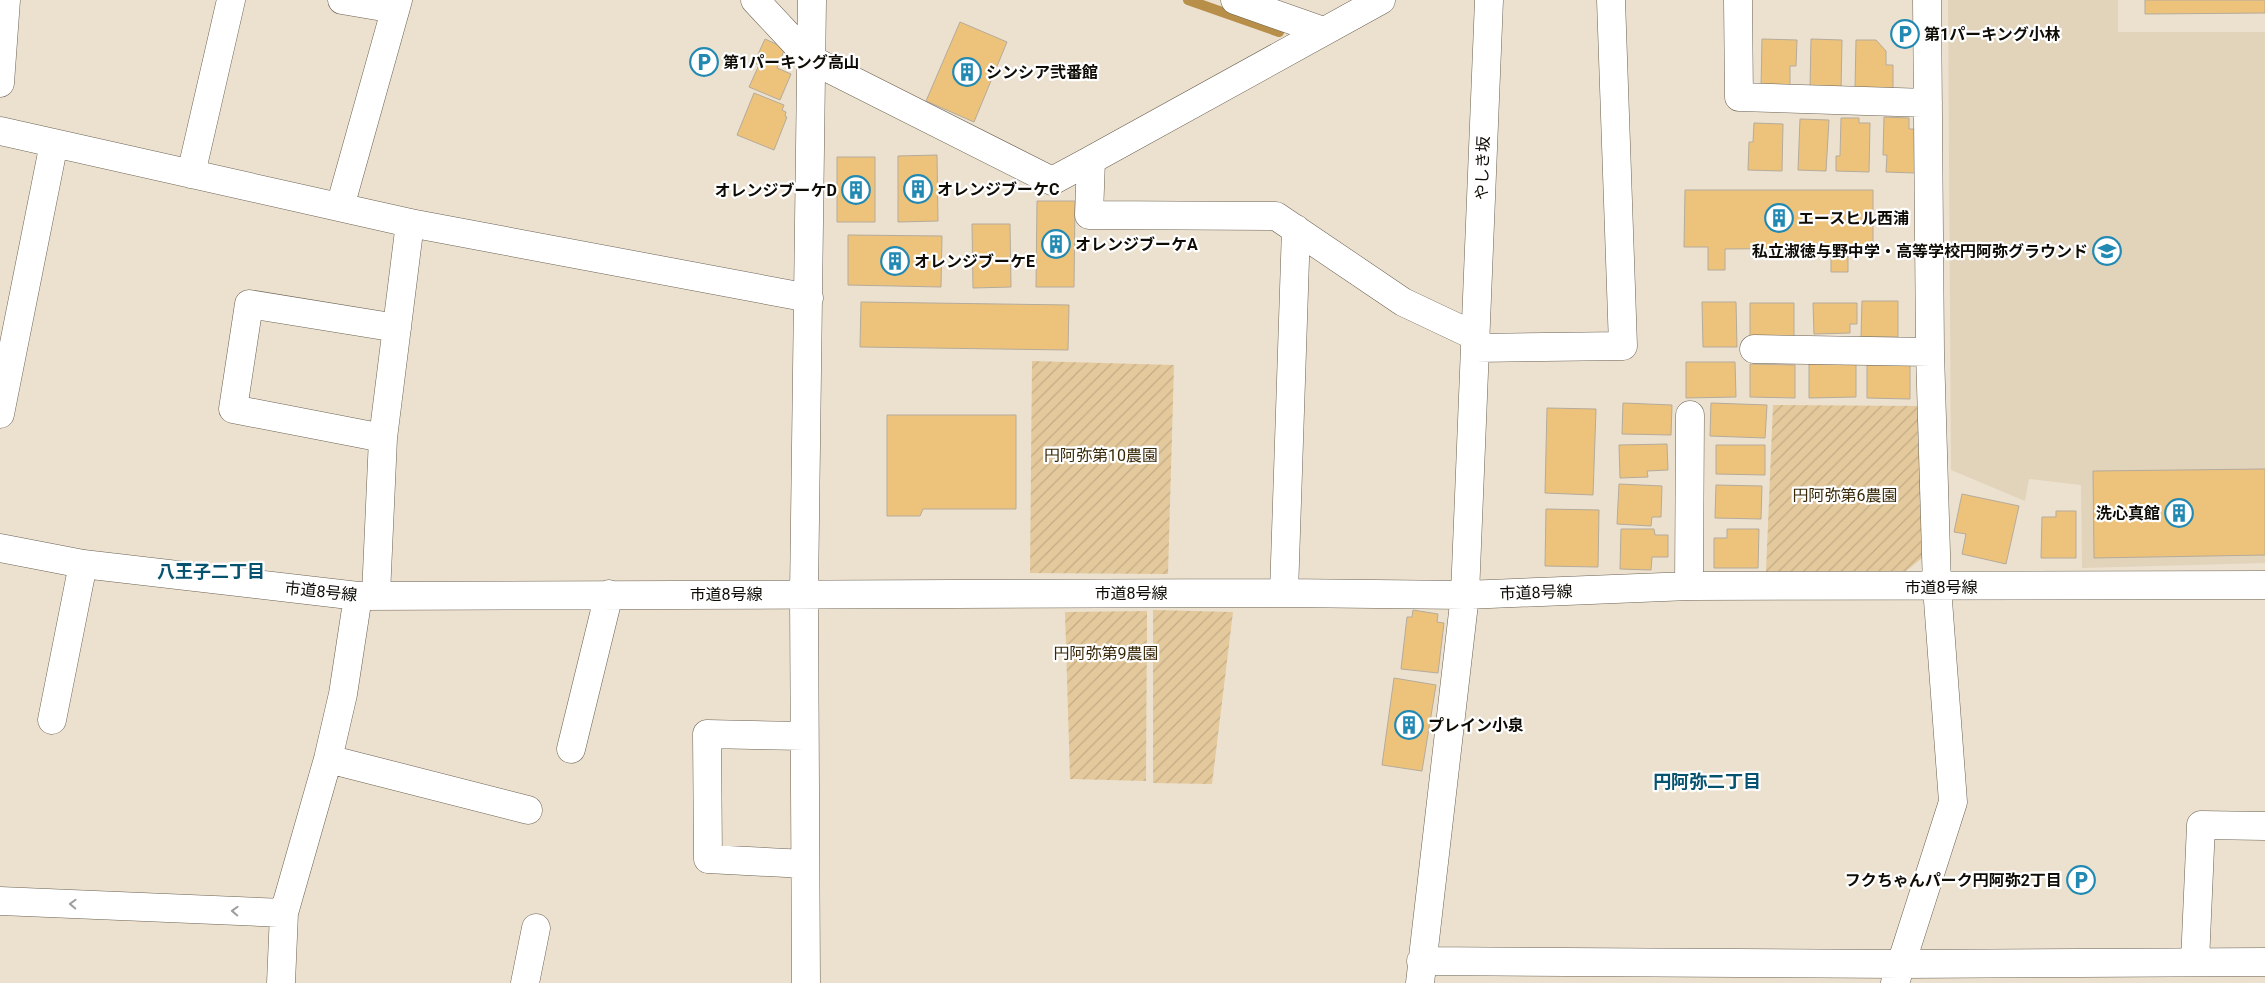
<svg xmlns="http://www.w3.org/2000/svg" width="2265" height="983" font-family="Roboto,'Noto Sans JP',sans-serif">
<defs>
<pattern id="garden-furrows" width="10" height="10" patternUnits="userSpaceOnUse" patternTransform="scale(1.25)"><rect width="10" height="10" fill="#e4c99c"/><path d="M-1 1l2-2M0 10L10 0M9 11l2-2" fill="none" stroke="#c2ab85"/></pattern>
</defs>
<rect width="100%" height="100%" fill="#ece1cf"/>
<path fill="#e2d3bb" d="M1948 0H2118V32H2265V563L2082 568 2081 485 2029 479 2025 501 1951 470Z"/>
<path fill="url(#garden-furrows)" d="M1032 361 1174 365 1168 574 1030 573Z
M1773 405 1920 406 1922 558 1906 571 1766 572Z
M1153 610 1233 612 1212 784 1153 783Z
M1147 611 1146 781 1070 779 1065 612Z"/>
<g fill="none" stroke-linecap="round" stroke-linejoin="round">
<path stroke="#b78f48" stroke-width="10" d="M1188 0 1279 32"/>
</g>
<path fill="#edc37c" stroke="#b5ab9a" d="M2145 0H2265V13L2145 14Z
M960 22 1007 42 974 122 926 101Z
M765 39 785 48 777 68 791 74 780 100 749 87 759 65 754 63Z
M1762 39 1797 40 1796 66H1790V89H1761Z
M1811 39 1842 40 1841 90 1810 89Z
M1856 40H1876L1886 51V65H1893V89L1855 88Z
M754 93 784 105 782 110 786 112 785 116 787 117 774 150 737 135Z
M1884 117 1909 118V129H1917L1915 173 1886 172 1887 155H1883Z
M1841 118H1859V123H1870L1869 172 1836 171V156H1840Z
M1800 119 1829 120 1826 171 1798 170Z
M1754 123 1783 124 1782 171 1748 170 1749 142H1753Z
M937 155 938 221 898 222V156Z
M837 157H875V222H837Z
M1685 190H1873V247H1848V272H1831V248L1725 249V270H1708V247H1684Z
M1037 201H1075L1074 287H1036Z
M972 224H1010L1011 287 973 288Z
M848 235 942 236 941 287 848 285Z
M1862 301H1898V337H1861Z
M861 302 1069 305 1068 350 860 347Z
M1702 302H1736L1737 347H1703Z
M1750 303H1794V337H1750Z
M1813 303H1857V324H1850V333L1814 334Z
M1686 362H1735L1736 397 1686 398Z
M1750 364 1795 365V398L1750 397Z
M1809 364H1856V397L1809 398Z
M1867 365H1910V399L1867 398Z
M1623 403 1672 405 1671 435 1622 434Z
M1711 403 1767 405 1765 438 1710 436Z
M1547 408 1596 409 1593 495 1545 493Z
M887 415H1016V509H923L920 516H887Z
M1667 444 1668 470 1647 471 1648 477 1620 478 1619 445Z
M1716 445H1765V475L1716 474Z
M2265 469V555L2094 558 2093 471Z
M1619 484 1662 486 1661 517H1652L1651 526 1617 524Z
M1716 485 1762 486 1761 519 1715 518Z
M1962 494 2019 506 2006 564 1962 554 1966 534 1954 532Z
M1546 509 1599 510 1598 567 1545 566Z
M2056 511H2076V558H2041L2042 517H2056Z
M1621 529H1654L1655 535H1668V557H1652L1651 570 1620 569Z
M1727 529H1759L1758 568H1714V538H1727Z
M1413 610 1438 614 1437 622 1444 623 1438 673 1401 669 1407 617H1412Z
M1394 678 1436 685 1422 771 1382 765Z"/>
<g fill="none" stroke-linecap="round" stroke-linejoin="round">
<defs>
<path id="minor" d="M342 0 395 9
M755 0 810 59 1052 181 1091 160
M1235 0 1323 31
M1381 0 1091 160 1089 215 1276 216 1403 302 1475 336
M1738 0 1739 97 1928 103
M0 83 6 0
M0 131 410 223 809 298
M191 174 231 0
M340 207 398 0
M1475 348 1623 346 1611 0
M1754 349 1930 352
M0 414 54 143
M383 438 233 409 249 304 397 328
M0 548 83 564 358 596 1284 593 1465 595 1689 586 2265 585
M1689 586 1690 415
M1284 593 1296 229
M376 595 383 438 410 223
M52 720 83 564
M804 736 707 734 708 859 805 864
M571 749 609 594
M328 759 528 810
M0 901 284 913
M1421 961 1901 964 2265 962
M2195 962 2201 825 2265 826
M281 983 284 913 328 759 343 694 358 596
M525 983 536 928
M806 983 804 594 812 0
M1420 983 1465 595 1489 0
M1895 983 1953 802 1937 587 1930 352 1927 0"/>
</defs>
<use href="#minor" stroke="#6b6152" stroke-width="29"/>
<use href="#minor" stroke="#fff" stroke-width="28"/>
</g>
<defs><path id="oneway-chevron" d="M-2-3.5L2.5 0L-2 3.5" fill="none" stroke-width="1.6" stroke-linecap="round" stroke-linejoin="round" transform="scale(1.25)"/></defs>
<g stroke="#9f9e9b">
<use href="#oneway-chevron" transform="translate(73 904) rotate(-178)"/>
<use href="#oneway-chevron" transform="translate(235 911) rotate(-178)"/>
</g>
<defs>
<symbol id="parking-ring" viewBox="-11 -11 22 22"><circle r="9.5" fill="#fff" stroke="#2289b2" stroke-width="1.5"/><path d="M-3.5-5.5H1a3.5 3.5 0 0 1 0 7H-1V5.5H-3.5ZM-1-3.4V-.6H.8a1.4 1.4 0 0 0 0-2.8Z" fill="#2289b2"/></symbol>
<symbol id="building-ring" viewBox="-11 -11 22 22"><circle r="9.5" fill="#fff" stroke="#2289b2" stroke-width="1.5"/><path d="M-4-6H4V6H1V3H-1V6H-4ZM-2.5-4.3h1.7v1.8h-1.7ZM.8-4.3h1.7v1.8H.8ZM-2.5-1h1.7V.8h-1.7ZM.8-1h1.7V.8H.8Z" fill="#2289b2"/></symbol>
<symbol id="school-ring" viewBox="-11 -11 22 22"><circle r="9.5" fill="#fff" stroke="#2289b2" stroke-width="1.5"/><path d="M0-5L7-2L0 1L-7-2ZM-4 1L0 2.5L4 1V4Q0 6-4 4Z" fill="#2289b2"/></symbol>
</defs>
<g fill-rule="evenodd">
<use href="#parking-ring" x="1889" y="18" width="32" height="32"/>
<use href="#parking-ring" x="688" y="46" width="32" height="32"/>
<use href="#building-ring" x="951" y="56" width="32" height="32"/>
<use href="#building-ring" x="902" y="173" width="32" height="32"/>
<use href="#building-ring" x="840" y="174" width="32" height="32"/>
<use href="#building-ring" x="1763" y="202" width="32" height="32"/>
<use href="#building-ring" x="1040" y="228" width="32" height="32"/>
<use href="#school-ring" x="2091" y="235" width="32" height="32"/>
<use href="#building-ring" x="879" y="245" width="32" height="32"/>
<use href="#building-ring" x="2163" y="497" width="32" height="32"/>
<use href="#building-ring" x="1393" y="709" width="32" height="32"/>
<use href="#parking-ring" x="2065" y="864" width="32" height="32"/>
</g>
<g text-anchor="middle" stroke-width="4.5" stroke-linejoin="round" paint-order="stroke">
<g font-size="16" font-weight="bold" fill="#0f0c06" stroke="#fff" text-anchor="start">
<text x="1924" y="40">第1パーキング小林</text>
<text x="723" y="68">第1パーキング高山</text>
<text x="986" y="78">シンシア弐番館</text>
<text x="937" y="195">オレンジブーケC</text>
<text x="837" y="196" text-anchor="end">オレンジブーケD</text>
<text x="1798" y="224">エースヒル西浦</text>
<text x="1075" y="250">オレンジブーケA</text>
<text x="2088" y="257" text-anchor="end">私立淑徳与野中学・高等学校円阿弥グラウンド</text>
<text x="914" y="267">オレンジブーケE</text>
<text x="2160" y="519" text-anchor="end">洗心真館</text>
<text x="1428" y="731">プレイン小泉</text>
<text x="2062" y="886" text-anchor="end">フクちゃんパーク円阿弥2丁目</text>
</g>
<g font-size="16" fill="#0f0c06" stroke="#fff">
<text transform="translate(1482 168) rotate(-88)" y="6">やしき坂</text>
<text x="1941" y="593">市道8号線</text>
<text transform="translate(321 591) rotate(6)" y="6">市道8号線</text>
<text transform="translate(1536 592) rotate(-2)" y="6">市道8号線</text>
<text x="1131" y="599">市道8号線</text>
<text x="726" y="600">市道8号線</text>
</g>
<g font-size="16" fill="#372706" stroke="#fff">
<text x="1101" y="461">円阿弥第10農園</text>
<text x="1845" y="501">円阿弥第6農園</text>
<text x="1106" y="659">円阿弥第9農園</text>
</g>
<g font-size="18" font-weight="bold" fill="#07536f" stroke="#fff">
<text x="211" y="578">八王子二丁目</text>
<text x="1707" y="788">円阿弥二丁目</text>
</g>
</g>
</svg>
